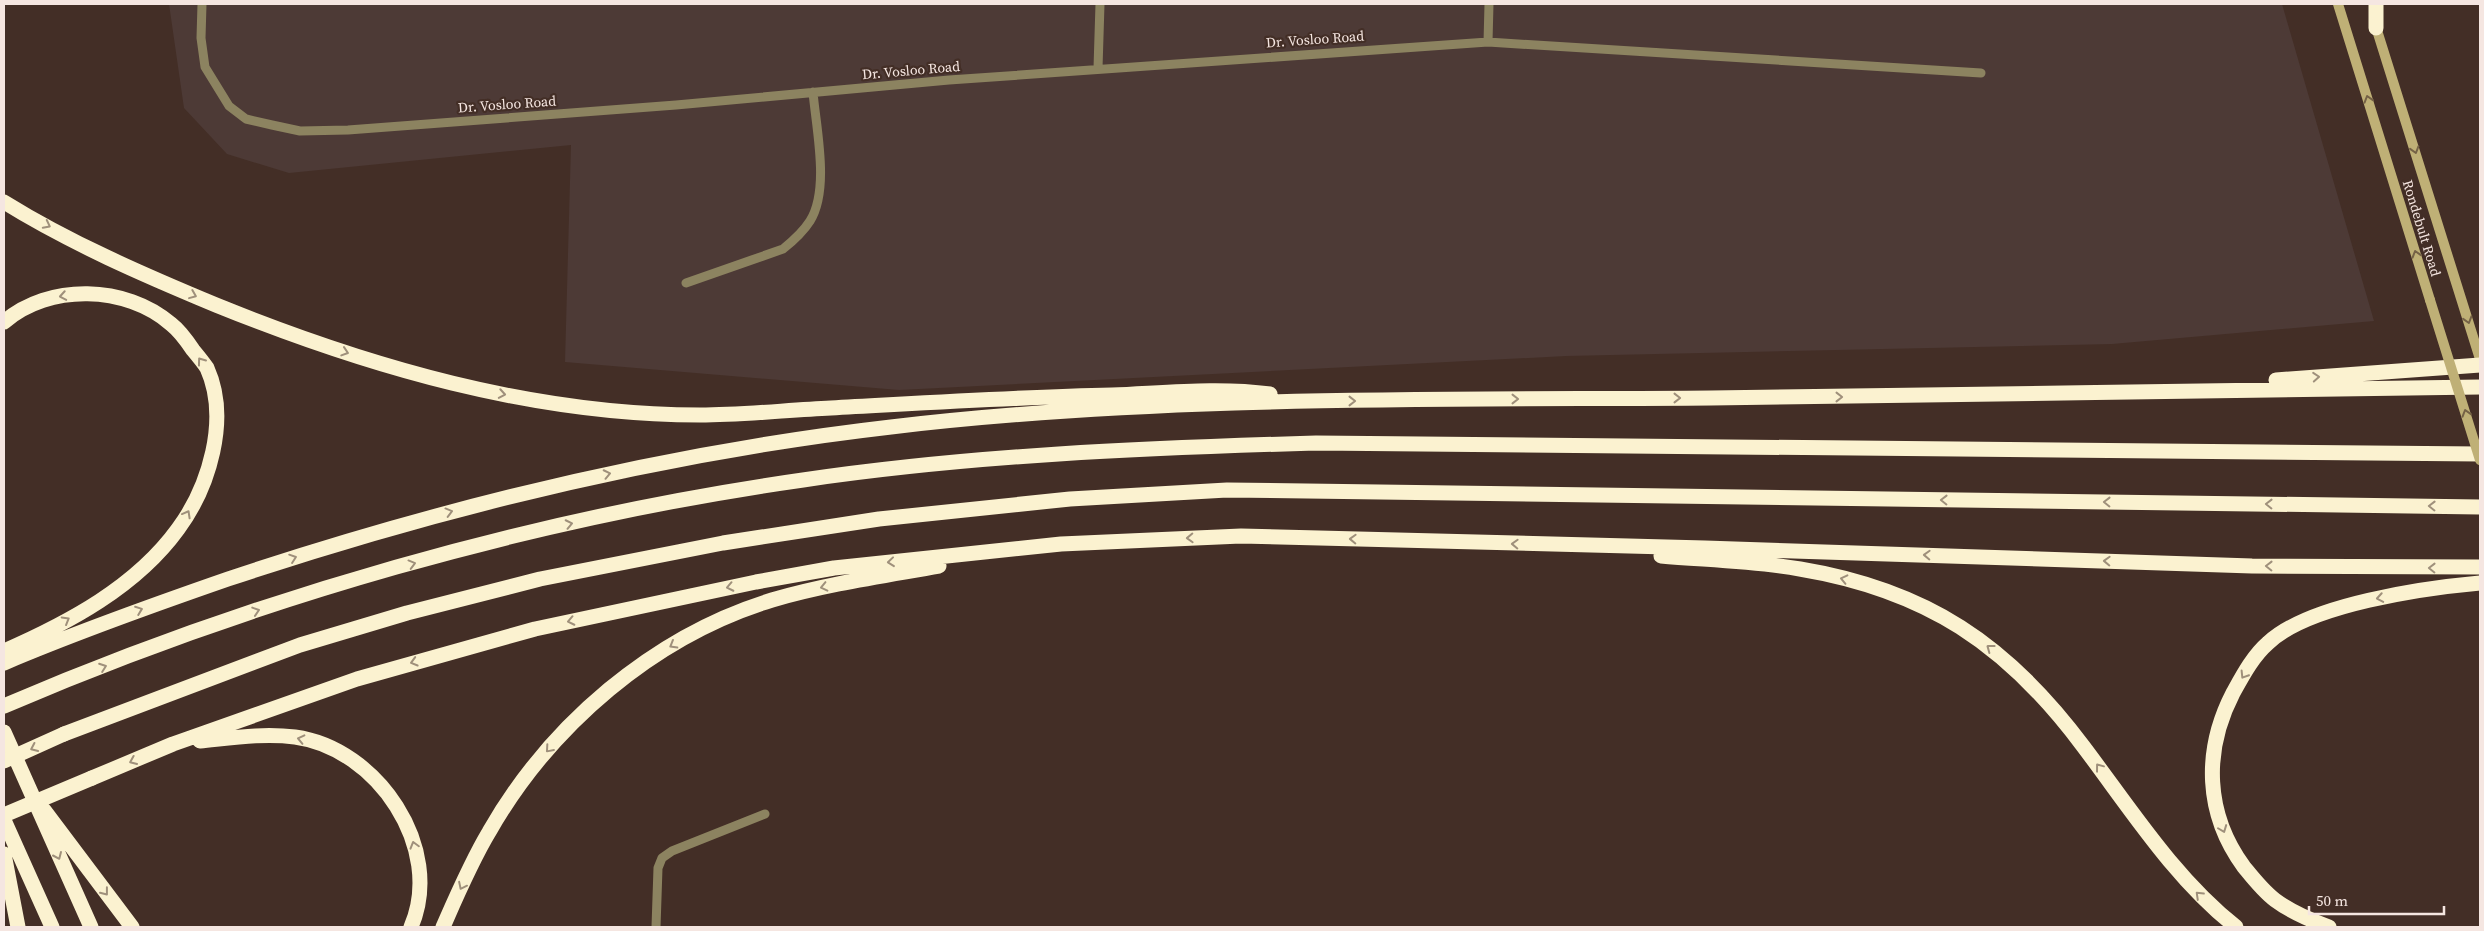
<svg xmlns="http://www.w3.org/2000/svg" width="2484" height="931" font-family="'Source Serif 4',serif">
<rect width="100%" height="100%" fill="#432e26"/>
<path fill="#4d3a36" d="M169 4H2282L2374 321 2112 344 1566 356 899 390 565 362 571 145 289 173 227 154 184 108Z"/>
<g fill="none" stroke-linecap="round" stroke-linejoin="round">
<path stroke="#8c8360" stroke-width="9" d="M202 4 201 38 205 67 229 106 246 119 272 125 300 131 348 130 676 105 949 80 1488 42 1981 73
M1488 42 1489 4
M1098 68 1100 4
M686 283 783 249C793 241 803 232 810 221 830 189 816 128 813 92
M656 927 658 868 662 858 672 851 765 814"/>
<path stroke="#bfb076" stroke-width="10" d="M2338 4 2430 300
M2375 24 2480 359"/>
<path stroke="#fbf2d0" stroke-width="15" d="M2376 4V28
M4 202C70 243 144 275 216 305 369 367 533 415 700 415 743 415 787 410 831 408 925 403 1018 397 1112 395 1164 393 1219 387 1270 394
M4 322C49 283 126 285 171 324 180 331 187 341 193 350 198 356 203 362 207 368 230 419 209 487 178 529 136 587 68 623 4 651
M2276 380 2480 365
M1661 556C1707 560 1755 561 1800 569 1926 590 2007 644 2083 746 2130 808 2174 878 2236 927
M4 663C77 632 153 605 228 579 444 507 665 453 891 427 1161 395 1439 400 1711 398 1967 395 2224 390 2480 387
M4 706C253 599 534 518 803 480 972 455 1145 448 1316 443L2480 454
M4 732 91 927
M64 734 300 645 407 613 540 579 723 543 879 519 1070 499 1227 490 2480 507
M200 741C231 738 263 733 295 737 377 748 445 848 411 927
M92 778 173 744 357 679 535 629 756 582 834 568 1061 544 1241 536 1705 548 2252 566 2480 567
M44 810 132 927
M4 820 52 927
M4 854 18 927
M443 927C457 895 471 862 489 832 550 725 654 636 772 600 827 584 883 576 939 566
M2329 927C2310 920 2291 912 2275 900 2263 891 2253 878 2244 867 2205 814 2203 751 2233 693 2243 675 2253 656 2268 643 2309 604 2425 588 2480 583"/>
<path stroke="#bfb076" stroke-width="10" d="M2430 300 2480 460"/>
<path stroke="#fbf2d0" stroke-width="15" d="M4 761 64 734
M4 815 92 778"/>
</g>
<defs><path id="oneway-chevron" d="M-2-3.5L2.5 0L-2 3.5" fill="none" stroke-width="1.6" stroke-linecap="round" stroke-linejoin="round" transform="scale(1.25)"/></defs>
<g stroke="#756246">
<use href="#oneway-chevron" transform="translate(2368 99) rotate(-107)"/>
<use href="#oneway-chevron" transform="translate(2415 150) rotate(73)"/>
<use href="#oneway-chevron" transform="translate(2416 254) rotate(-107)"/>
<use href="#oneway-chevron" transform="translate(2468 320) rotate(73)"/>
<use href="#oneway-chevron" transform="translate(2466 413) rotate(-107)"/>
</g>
<g stroke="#9f907b">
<use href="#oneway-chevron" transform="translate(47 225) rotate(27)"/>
<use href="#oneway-chevron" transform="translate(193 295) rotate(22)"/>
<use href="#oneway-chevron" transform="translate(63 296) rotate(170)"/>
<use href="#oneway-chevron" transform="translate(345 352) rotate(18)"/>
<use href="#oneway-chevron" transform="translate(201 361) rotate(-126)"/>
<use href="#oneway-chevron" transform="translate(2316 377) rotate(-4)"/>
<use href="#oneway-chevron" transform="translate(502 394) rotate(10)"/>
<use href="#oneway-chevron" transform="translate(1839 397)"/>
<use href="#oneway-chevron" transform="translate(1677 398)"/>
<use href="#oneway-chevron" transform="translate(1515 399)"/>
<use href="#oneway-chevron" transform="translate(1352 401)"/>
<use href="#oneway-chevron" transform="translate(607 474) rotate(-12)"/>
<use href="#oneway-chevron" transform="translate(1944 500) rotate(-179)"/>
<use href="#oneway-chevron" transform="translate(2107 502) rotate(-179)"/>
<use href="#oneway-chevron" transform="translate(2269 504) rotate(-179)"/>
<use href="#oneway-chevron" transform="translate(2432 506) rotate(-179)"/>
<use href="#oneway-chevron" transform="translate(449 512) rotate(-15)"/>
<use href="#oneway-chevron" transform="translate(187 514) rotate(-61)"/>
<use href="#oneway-chevron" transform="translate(569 524) rotate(-12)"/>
<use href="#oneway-chevron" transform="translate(1190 538) rotate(178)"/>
<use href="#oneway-chevron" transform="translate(1353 539) rotate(-178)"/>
<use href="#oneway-chevron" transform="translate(1515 544) rotate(-178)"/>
<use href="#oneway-chevron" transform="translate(1927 555) rotate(-178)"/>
<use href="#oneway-chevron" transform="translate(293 558) rotate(-19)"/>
<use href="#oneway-chevron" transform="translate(2107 561) rotate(-178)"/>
<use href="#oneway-chevron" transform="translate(891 562) rotate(174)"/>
<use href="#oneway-chevron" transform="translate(412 564) rotate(-15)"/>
<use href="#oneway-chevron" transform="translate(2269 566) rotate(-179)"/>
<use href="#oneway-chevron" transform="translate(2432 568) rotate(-179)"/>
<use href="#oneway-chevron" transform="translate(1844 579) rotate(-167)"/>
<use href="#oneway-chevron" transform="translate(730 587) rotate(168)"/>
<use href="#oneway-chevron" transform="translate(824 587) rotate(167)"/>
<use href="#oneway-chevron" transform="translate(2380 598) rotate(170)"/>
<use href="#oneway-chevron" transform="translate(139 610) rotate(-21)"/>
<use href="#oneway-chevron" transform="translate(256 611) rotate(-18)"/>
<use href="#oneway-chevron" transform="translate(66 620) rotate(-30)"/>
<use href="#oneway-chevron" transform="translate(571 621) rotate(168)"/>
<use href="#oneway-chevron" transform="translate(673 645) rotate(150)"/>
<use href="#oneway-chevron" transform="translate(1990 648) rotate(-143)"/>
<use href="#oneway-chevron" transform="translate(414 662) rotate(164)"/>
<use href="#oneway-chevron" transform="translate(103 667) rotate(-20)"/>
<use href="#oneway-chevron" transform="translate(2244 675) rotate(122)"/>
<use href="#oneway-chevron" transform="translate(301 739) rotate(-167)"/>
<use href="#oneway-chevron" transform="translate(34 748) rotate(155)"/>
<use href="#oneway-chevron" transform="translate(549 749) rotate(131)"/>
<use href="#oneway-chevron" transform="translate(133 761) rotate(157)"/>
<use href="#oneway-chevron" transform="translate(2099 767) rotate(-127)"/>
<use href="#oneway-chevron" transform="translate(2223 829) rotate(69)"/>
<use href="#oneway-chevron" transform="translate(414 845) rotate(-106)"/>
<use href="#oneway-chevron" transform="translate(58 856) rotate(66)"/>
<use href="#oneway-chevron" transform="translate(462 886) rotate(116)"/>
<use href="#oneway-chevron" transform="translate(105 892) rotate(52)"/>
<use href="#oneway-chevron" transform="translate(2199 895) rotate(-136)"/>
</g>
<g text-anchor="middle" stroke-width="4.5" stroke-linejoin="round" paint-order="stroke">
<g font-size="14" fill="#f5e6e1" stroke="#432e26">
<text transform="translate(1315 39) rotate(-4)" y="5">Dr. Vosloo Road</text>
<text transform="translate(911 70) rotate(-5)" y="5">Dr. Vosloo Road</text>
<text transform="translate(507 104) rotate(-4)" y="5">Dr. Vosloo Road</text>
<text transform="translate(2422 228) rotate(73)" y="5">Rondebult Road</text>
</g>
</g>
<rect width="2484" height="931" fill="none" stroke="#f5e6e1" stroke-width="10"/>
<path d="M2309 906v8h135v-8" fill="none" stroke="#f5e6e1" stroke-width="2.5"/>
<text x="2316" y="906" font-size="15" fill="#f5e6e1" stroke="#432e26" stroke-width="4" paint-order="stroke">50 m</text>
</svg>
